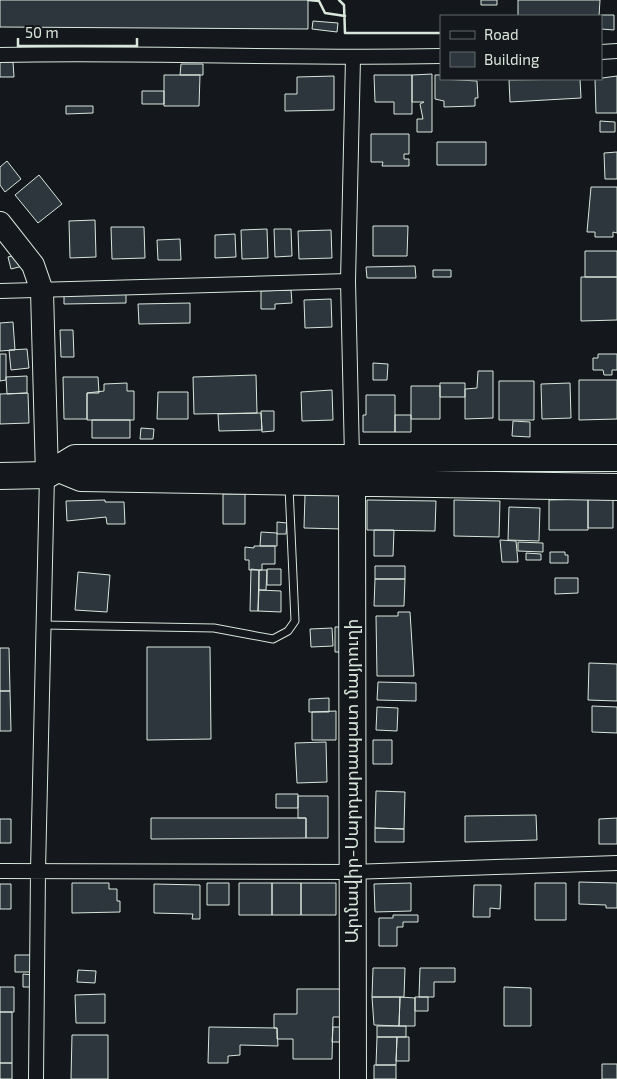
<svg xmlns="http://www.w3.org/2000/svg" width="617" height="1079" font-family="'Exo 2','Noto Sans Armenian',sans-serif">
<rect width="100%" height="100%" fill="#14181c"/>
<path fill="#2c363c" stroke="#d8e6dc" d="M0 0H308V29L0 27Z
M481 0H497V5H481Z
M518 0H600L599 16H518Z
M601 15H614V30L601 29Z
M313 21 338 23 337 32 312 29Z
M0 62H13L14 77H0Z
M181 64H203V75H180Z
M432 74V132H417V119H423L420 104 424 102H412V75Z
M164 75H200L199 106H164Z
M374 75H412V114H394V102H375Z
M435 75H441V79L477 81 478 98H475V106L444 107V101L435 99Z
M334 76V110L285 111V94H297V77Z
M617 76V113H596L595 79Z
M580 79 581 98 510 102 509 80Z
M142 91H164V104H142Z
M66 106H93V113L66 114Z
M600 121 615 122V132H600Z
M371 134H409V154H404V159H409V166H382L383 162H371Z
M437 142H486V165H437Z
M617 152V179H605L604 153Z
M7 161 21 179 5 192 0 185V167Z
M39 175 62 204 38 223 15 195Z
M591 187H617V233L613 232V237H595V232H587Z
M95 220 96 257 70 258 69 221Z
M373 226H408L407 256H373Z
M111 227H144L145 258 112 259Z
M267 229 268 258 242 259 241 230Z
M274 229H291L292 256 275 257Z
M331 230 332 258 299 259 298 231Z
M235 234 236 257 215 258V235Z
M180 239 181 260H158L157 240Z
M585 251H617V277H585Z
M20 254 23 266 11 269 8 257Z
M415 266 416 278H367L366 267Z
M433 270H451V277H433Z
M581 277H617V320L581 321Z
M291 290 292 303 275 304V309H261V291Z
M126 293V303L64 304V295Z
M331 299 332 327 305 328 304 300Z
M190 303V323L139 324 138 304Z
M13 322 15 350 0 351V323Z
M60 330H73L74 357H61Z
M27 349 29 368 11 370 9 350Z
M0 354H6V380L0 381Z
M598 354H617V370H612V375H604L603 370H593V358H598Z
M373 363 388 364 387 380H373Z
M478 371H493V418L465 419V389L477 388Z
M256 375 257 413 194 414 193 377Z
M27 376V393L7 394 6 377Z
M63 377H98L99 393H87V419H64Z
M579 380H617V419L579 420Z
M499 381H534V420H499Z
M127 383V391H134V420H87V393L104 391V384Z
M440 383H465V397H440Z
M570 383 571 418 542 419 541 384Z
M411 386H440V419H411Z
M332 390 333 420 302 421 301 392Z
M158 392H188V419H157Z
M28 393 29 423 0 424V394Z
M366 395H395V432H363V415H366Z
M261 411H274V431L262 432Z
M261 413 262 430 219 431 218 414Z
M395 415H411V432H395Z
M92 420H130V438H92Z
M513 421 530 422V437L512 436Z
M141 428 154 429 153 439H140Z
M223 494H245V524H223Z
M305 495H343L342 529 304 528Z
M588 499V530H549V500Z
M588 499H613V528H588Z
M105 500V502H124L125 524H107L106 517 67 521 66 501Z
M367 500 436 501 435 531 367 530Z
M454 500 500 501 499 537 454 536Z
M509 507 540 508 539 541 508 540Z
M277 522 287 523 286 534H277Z
M374 530H394L393 556H374Z
M261 532 277 533V546H260Z
M500 540 516 541 518 562H502Z
M518 542 543 543V552L518 551Z
M254 546H275V564H262V570H249V560H245V547L254 548Z
M550 552H565V555H568V563H550Z
M526 553 541 554V560H526Z
M375 566H405V579H375Z
M251 569 259 570 258 611H250Z
M267 569H281V585H267Z
M259 570H267L266 590H259Z
M78 572 110 575 107 612 75 610Z
M555 578H578V593L555 594Z
M375 579H405L404 606H374Z
M259 590 281 591V612L258 611Z
M398 612H410L414 676H377L376 616H398Z
M335 627H343V652H335Z
M332 628 333 646 311 647 310 629Z
M147 647H210L211 739 147 740Z
M0 648H9L10 691H0Z
M589 663 617 664V701L588 700Z
M378 682 416 683V701L377 700Z
M0 691H10L11 731H0Z
M329 698V712H309V699Z
M592 706 617 707V733L592 732Z
M377 707 398 708 397 731 376 730Z
M336 711V740H312V712Z
M373 740H392V764H373Z
M326 742 327 782 297 783 295 743Z
M376 791 405 792 404 829 375 828Z
M276 794H298V808H276Z
M298 796H328V838H306V818H298Z
M536 815 537 840 465 842V816Z
M151 818H306V838L151 839Z
M617 818V844H599V819Z
M0 819H11V843H0Z
M375 828 404 829V842H375Z
M579 882 617 883V908H606V905L579 904Z
M72 883H109V889H117V901H120V912L72 913Z
M207 883H229V905H207Z
M239 883H272V915H239Z
M272 883H301V915H272Z
M301 883H336V915H301Z
M411 883V911L375 912 374 884Z
M535 883H566V920H535Z
M0 884H11V909H0Z
M154 884 200 885V919H192L193 914 154 913Z
M474 885H501L500 909 490 908V917H473Z
M393 915H418V922H403V927H397V946H379V918H393Z
M15 955H31V972H15Z
M373 968H405L404 997H372Z
M420 968H455V982H434V997H419Z
M78 970 96 971 95 983 77 982Z
M23 974 34 975V987H23Z
M0 987H14V1012H0Z
M504 987 531 988V1026H504Z
M297 989H343V1017H333L332 1059H293V1039H277V1028H274V1014H297Z
M105 994V1023H76L75 995Z
M372 997H400L399 1026 374 1025Z
M400 997 415 998V1026H399Z
M415 997H428V1011H415Z
M0 1012H12V1063H0Z
M377 1026H406V1037H377Z
M209 1027 277 1028 278 1046 240 1045V1055L228 1056V1063H208Z
M333 1027H343V1042H332Z
M72 1035H108V1079H71Z
M377 1037H397L396 1065H376Z
M397 1037H409V1061H396Z
M0 1063H12V1079H0Z
M602 1064H617V1079H602Z
M374 1065H396V1079H374Z"/>
<g fill="none" stroke-linecap="round" stroke-linejoin="round">
<defs>
<path id="lane" d="M43 625 214 628 273 639 288 631 295 621 289 487"/>
<path id="street" d="M601 52 617 51
M0 55C147 52 294 59 441 56
M0 291 348 281
M352 457 348 281 353 58
M0 871 351 872 617 863
M36 1079 38 871 47 475"/>
<path id="primary" d="M0 223 33 265 42 291 47 475"/>
<path id="highway" d="M59 469 81 478 617 487
M0 476 47 475 75 458H617
M352 483 353 1079"/>
</defs>
<use href="#lane" stroke="#d8e6dc" stroke-width="9"/>
<use href="#street" stroke="#d8e6dc" stroke-width="16"/>
<use href="#primary" stroke="#d8e6dc" stroke-width="24"/>
<use href="#highway" stroke="#d8e6dc" stroke-width="28"/>
<use href="#lane" stroke="#14181c" stroke-width="7"/>
<use href="#street" stroke="#14181c" stroke-width="14"/>
<use href="#primary" stroke="#14181c" stroke-width="22"/>
<use href="#highway" stroke="#14181c" stroke-width="26"/>
<path stroke="#d8e6dc" stroke-width="2.5" d="M308 0 319 1 325 13 345 16
M339 0 344 5 345 33H441"/>
</g>
<g text-anchor="middle" stroke-width="4" stroke-linejoin="round" paint-order="stroke">
<g font-size="18" fill="#d8e6dc" stroke="#14181c">
<text transform="translate(352 781) rotate(-90)" y="6">Արմավիր-Սարդարապատ մայրուղի</text>
</g>
</g>
<rect x="440" y="15" width="162" height="65" fill="#14181c" stroke="#626a69"/>
<rect x="450" y="31" width="25" height="8" fill="#14181c" stroke="#626a69"/>
<text x="484" y="40" font-size="15" fill="#d8e6dc">Road</text>
<rect x="450" y="52" width="25" height="15" fill="#2c363c" stroke="#626a69"/>
<text x="484" y="65" font-size="15" fill="#d8e6dc">Building</text>
<path d="M18 38v8h119v-8" fill="none" stroke="#d8e6dc" stroke-width="2.5"/>
<text x="25" y="38" font-size="15" fill="#d8e6dc" stroke="#14181c" stroke-width="4" paint-order="stroke">50 m</text>
</svg>
